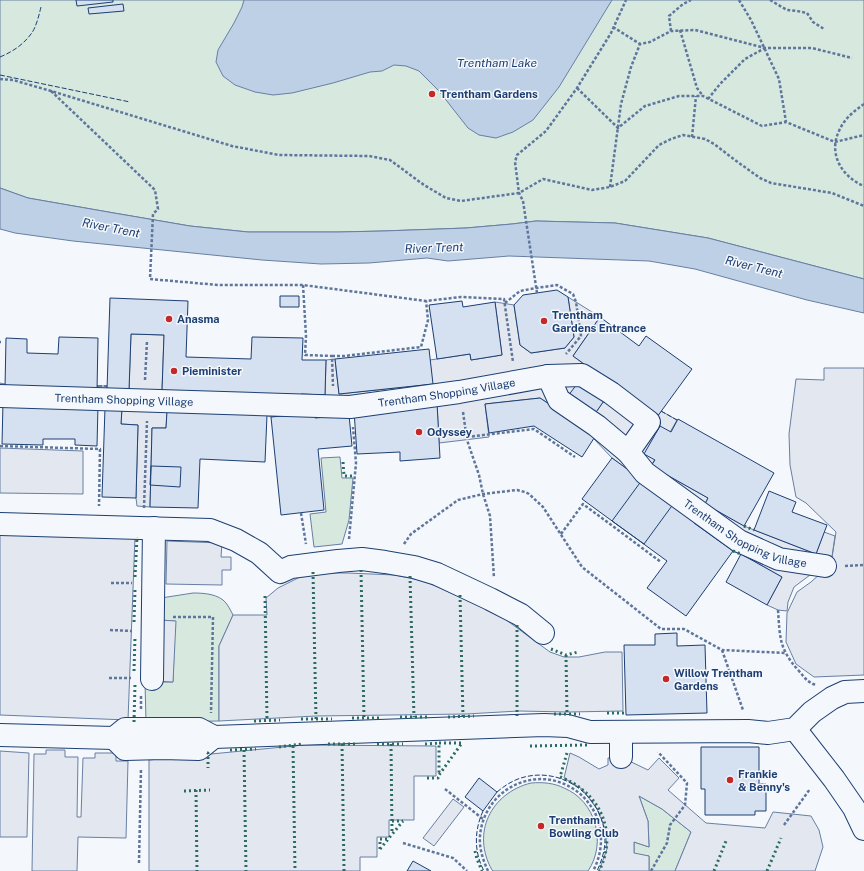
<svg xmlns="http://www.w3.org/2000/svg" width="864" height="871" font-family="'Public Sans',sans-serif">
<rect width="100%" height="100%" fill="#f4f7fb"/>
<path fill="#d7e8df" stroke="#687fa3" d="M0 0H864V279L708 238 615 223 536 221 512 224 466 228 383 231 338 232H248L190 226 114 213 28 198 0 188Z
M340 457 342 478H353L349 520 342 544 314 547 310 514 326 512 321 458Z
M193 593C204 593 219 594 226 603 229 607 231 611 233 615L219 646V721L146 722 145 682H173L175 621 159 620 161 598Z
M531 783C543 782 554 783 564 788 596 801 607 843 588 871H493L492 870C471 833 491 793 531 783Z
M639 796 662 809 691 832 675 871H649V856L634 854V842L649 847 648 821Z"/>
<path fill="#e3e8f0" stroke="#687fa3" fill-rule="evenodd" d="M568 297 600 317 573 356 657 417 661 411 677 420 651 466 708 498 705 504 744 526 816 554 824 532 835 536 832 557 836 532 806 503 796 497 790 465 789 434 796 379 824 380V368H864V675L814 677 796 664 786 642 787 613 797 592 811 582 831 564 819 573 810 575 794 587 788 602 787 611 778 610 767 605 782 577 741 554 733 551 694 523 696 520 612 458 594 439 596 435 540 398 485 404 489 437 439 443 437 403 315 418V413L271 417 266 415 167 412 166 428H152L150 507 137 506 136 498 138 425 121 424 122 408 3 403V408L0 407V383L5 384V388L97 390V386H107V389L129 390 131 334 164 335 162 390 301 398V394L325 395 326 360 335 359 339 394 432 384 430 360 470 354 471 360 502 355 495 302 514 305 520 345 531 353 565 348 574 337ZM580 380 606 398 594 415Z
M0 448 83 451V494L0 493Z
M0 531 135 536 128 720 0 715Z
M167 541 222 543 221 557H231V570H222V585L166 584Z
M325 573H347L395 575 424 581 498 614 550 652 564 657H579L605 652H622L623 711 568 712 519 711 466 714 316 716 219 721V646L233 615H267L266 598 278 588 300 577Z
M159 620 176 621 173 682 156 681Z
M304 745 436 746V776H414V820H389V837H377V857H360V871H149V760Z
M46 750H65V757H78L77 817H81L83 758H95V753H116V761H128L126 838 78 837 77 871H32L34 754H46Z
M0 751 29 753 27 837H0Z
M570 753 579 757 599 769 608 765V758L621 757 648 770 659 758 679 778 668 790 706 823 765 828 773 812 811 816 819 830 823 847 815 871H675L691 832 662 809 639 796 648 821 649 847 634 842V853L649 856V871H599L607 849 605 829 597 809 582 789 564 778Z
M453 799 464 807 434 846 423 838Z"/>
<path fill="#bed0e5" stroke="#687fa3" d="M244 0H612L559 87 533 120 513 132 496 138 479 135 468 128 439 91 419 71 406 66 394 65 382 71 370 72 333 83 292 93 273 95 255 92 235 85 223 76 216 62 218 50 234 23 242 7Z
M0 188 28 198 114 213 190 226 248 232H338L383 231 466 228 512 224 536 221 615 223 708 238 864 279V313L807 300 695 269 649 261 509 256 448 261 427 258 369 263 321 264 262 260 73 241 15 233 0 229Z"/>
<path fill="#d5e0f0" stroke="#1d3f73" d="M76 0H113V2L77 6Z
M123 4 124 11 89 14 88 8Z
M557 290 568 297 574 337 565 348 531 353 520 345 514 305 523 295Z
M280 296H299V307H280Z
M110 298 188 301 186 357 251 359 252 337 303 338 302 360H326L325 395 301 394V399L162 391 164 335 131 334 129 390H107Z
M462 301 463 307 495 302 502 355 471 360 470 354 437 359 429 305Z
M600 317 639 346 646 336 692 369 657 417 573 356Z
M59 337 98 338 97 391 5 388 6 338 27 339V353L58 354Z
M429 349 433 384 339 394 335 359Z
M580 380 606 398 594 415 568 396Z
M540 398 596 435 582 457 534 426 489 433 485 404Z
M3 402 98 405 97 446 75 445V439H43V445L2 444Z
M437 403 440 458 400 461V452L357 454 354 411Z
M105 408H122L121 424 138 425 136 498 102 497Z
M167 411 267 415 265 462 200 459 198 508 150 507 152 428H166Z
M315 413V418L349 415 352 446 318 449 324 510 281 515 271 417Z
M678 419 774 473 744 526 705 504 708 498 651 466 655 460 644 454 660 426 671 432Z
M612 458 697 520 694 523 733 551 686 616 647 588 667 561 582 499Z
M151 466 181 467 180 487 150 485Z
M642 480 674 503 644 544 612 521Z
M769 491 796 502 792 512 827 525 816 554 754 530Z
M741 554 782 577 767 605 726 582Z
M677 633V646L705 645 707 713 626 715 624 645H655V634Z
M701 747H759V784H766V811H755V815H705V789H701Z
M479 778 497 792 483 811 465 797Z
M413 861 431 871H407Z"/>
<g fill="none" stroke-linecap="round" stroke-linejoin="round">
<defs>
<g id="minor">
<path d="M548 376 582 375 611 393 649 422 628 452"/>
<path id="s1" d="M0 396 350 407 459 392 548 376 559 400 597 426 628 452 645 473 739 541 779 559 825 566"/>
<path d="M0 524 210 530 236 540 259 553 280 572 291 567 338 561 362 559 385 562 414 567 437 574 490 599 521 615 543 633"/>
<path d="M152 679 154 528"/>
<path d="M795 729 834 779 854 808 864 829"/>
<path d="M621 732V757"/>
<path d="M0 735 114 738 125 729H199L214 737 544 725 568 726 590 732 748 731 768 733 795 729 812 712 832 698 845 692 864 691"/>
<path d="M114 738 125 749 162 748 199 749 214 737"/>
</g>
</defs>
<use href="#minor" stroke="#1d3f73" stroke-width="24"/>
<path stroke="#5e769c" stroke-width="2.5" stroke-dasharray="3 2" stroke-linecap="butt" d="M739 0 751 20 779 79 786 122 835 142 864 135
M770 0 787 10 797 11 807 13 813 22 824 29
M613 27 640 44
M680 30 697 88 703 96
M671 31 669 16 683 4 691 0
M0 79 13 80 51 91 232 146 279 155 369 156 390 160 424 185 446 198 461 201 519 193 543 179 592 190 610 187 625 181 659 145 671 139 683 135 705 139 714 144 739 163 760 178 771 183 832 193 864 206
M577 88 618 128 645 106 679 96H703L762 126 786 122
M51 91 155 190 158 209 153 214 150 279 218 285H303L426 301 461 297 504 299 513 362
M708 99 720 84 745 59 765 48
M864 104C854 111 844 119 839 131 828 154 842 177 864 186
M692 137 696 96
M610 187 621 104 631 67 640 44 650 42 671 31 695 30 765 48H812L852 58
M303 285 306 336 305 355 332 356 333 386
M537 293 523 201 519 193 515 162 517 155 546 131 577 88 611 33 626 0
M505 303 520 291 536 288 557 285 573 294 576 302 581 336 566 354
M0 342H1
M332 356H344L421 347 428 320 426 301
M145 380 147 341
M463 412 467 440 479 475 483 494 490 516 494 578
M467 437 534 429 575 457
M0 446 100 449 99 506
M144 508 147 421
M301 513 306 544
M561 534 583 504 661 562
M349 539 356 463 353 427
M404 544 411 534 458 500 483 494 517 490 525 492 529 494 543 507 582 567 661 629H684L722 650 785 653
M845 566 864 565
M111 583H132
M778 610C780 638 779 649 799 671 805 678 807 682 816 685
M173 617H213L211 713
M110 630 132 631
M722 650 743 710
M109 678H131
M141 709V696
M445 789 483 819
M784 825 810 789
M403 843 453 858 467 871
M139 863 141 768
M488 871C483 860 479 848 480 836 484 789 536 763 575 790 584 796 591 805 596 815 604 834 602 854 593 871
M651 871 667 843 670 825 685 805 687 783 658 752"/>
<use href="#minor" stroke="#f4f7fb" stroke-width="22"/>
<path stroke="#2c6c60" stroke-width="3" stroke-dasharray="2 3" stroke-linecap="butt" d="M343 462 344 476H352
M744 526 754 530
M733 551 741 554
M361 570 364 718
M313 572 316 719
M410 576 414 717
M135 577 137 537
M460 595 463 717
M265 596 267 720
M134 622 135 589
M517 625V716
M551 649 566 655 578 652
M566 655 567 715
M134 671 135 636
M607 713H624
M554 714H580
M400 717H428
M448 717 474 716
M352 718H379
M301 719H332
M254 721 280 720
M134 722 135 684
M439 743H462L439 775Z
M328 744H355
M342 744 344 871
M377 744H403
M391 744 392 834
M425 744 441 743
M293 746 295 871
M530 746 587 745
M279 747 302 744
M230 750 256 749
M244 750 246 871
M207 753H208V768
M567 753 560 777C599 791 619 832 599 871
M427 778H438L440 775
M196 790 197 871
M184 791 210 790
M392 821H403
M380 849 403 821
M380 849V839H388
M475 851 477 859 482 871
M714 871 726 841
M767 871 781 838"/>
<path stroke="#1d3f73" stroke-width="1" stroke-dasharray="5 2" stroke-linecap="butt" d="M0 57C12 52 23 45 31 34 36 28 39 15 41 7
M0 75 130 102
M97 386H107
M661 411 677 420
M497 792C503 787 510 782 518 779 556 765 597 790 604 829 607 844 603 858 597 871
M483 811C474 831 474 852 484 871"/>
</g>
<g fill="#c62828" stroke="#f4f7fb" stroke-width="1.5">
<circle cx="432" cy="94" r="4"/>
<circle cx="169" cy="319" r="4"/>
<circle cx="544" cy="321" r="4"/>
<circle cx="174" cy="371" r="4"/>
<circle cx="419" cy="432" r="4"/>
<circle cx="666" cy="679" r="4"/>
<circle cx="730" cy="780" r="4"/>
<circle cx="541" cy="826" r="4"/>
</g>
<g text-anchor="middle" stroke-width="3" stroke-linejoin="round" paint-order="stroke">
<g font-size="11" font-weight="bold" fill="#1d3f73" stroke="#f4f7fb" text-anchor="start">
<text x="440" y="98">Trentham Gardens</text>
<text x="552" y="319">Trentham<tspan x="552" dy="13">Gardens Entrance</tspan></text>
<text x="177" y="323">Anasma</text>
<text x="182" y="375">Pieminister</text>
<text x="427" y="436">Odyssey</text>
<text x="674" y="677">Willow Trentham<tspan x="674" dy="13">Gardens</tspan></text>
<text x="738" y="778">Frankie<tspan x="738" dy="13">&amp; Benny's</tspan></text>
<text x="549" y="824">Trentham<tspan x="549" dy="13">Bowling Club</tspan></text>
</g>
<g font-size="11" fill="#1d3f73" stroke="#f4f7fb">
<text dy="4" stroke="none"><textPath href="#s1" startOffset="448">Trentham Shopping Village</textPath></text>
<text dy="4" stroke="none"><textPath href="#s1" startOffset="124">Trentham Shopping Village</textPath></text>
<text dy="4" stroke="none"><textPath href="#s1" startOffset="809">Trentham Shopping Village</textPath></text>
</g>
<g font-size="12" font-style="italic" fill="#1d3f73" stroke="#f4f7fb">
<text x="497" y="67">Trentham Lake</text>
<text transform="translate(111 228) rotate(11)" y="4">River Trent</text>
<text transform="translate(434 248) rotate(-2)" y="4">River Trent</text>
<text transform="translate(754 267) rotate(14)" y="4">River Trent</text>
</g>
</g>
</svg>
